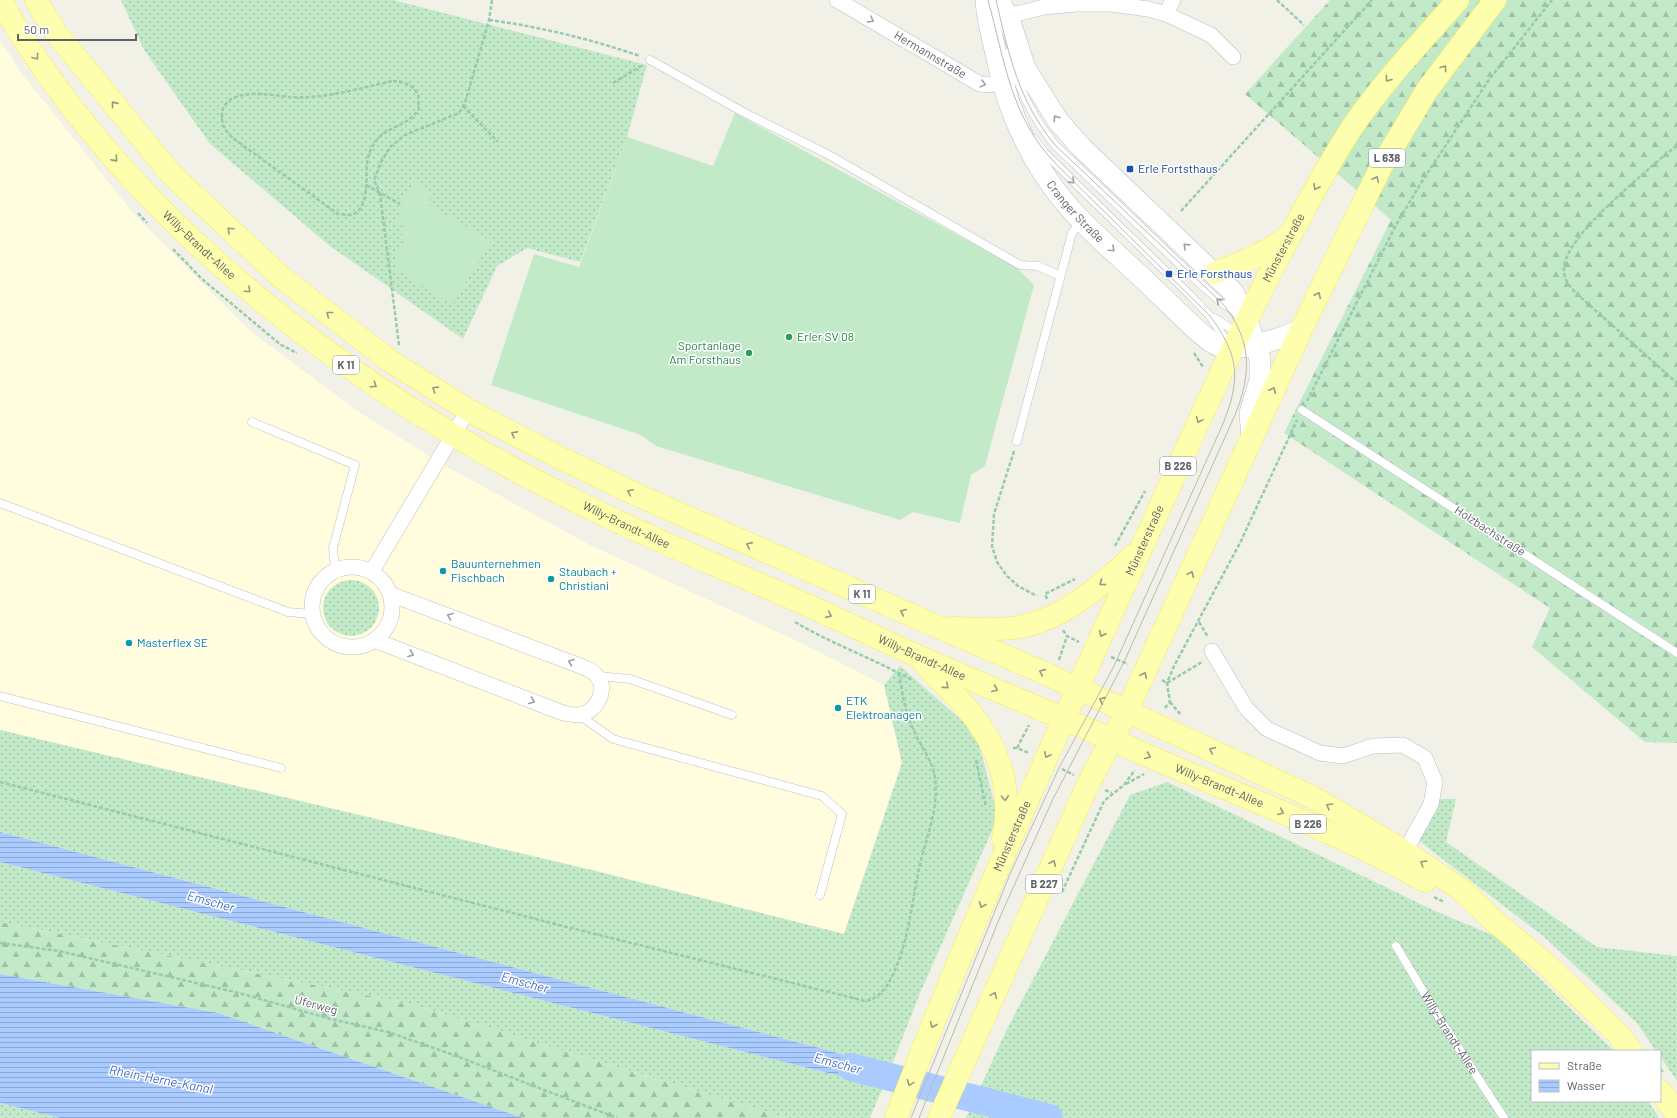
<svg xmlns="http://www.w3.org/2000/svg" width="1677" height="1118" font-family="Barlow,sans-serif">
<defs>
<pattern id="grass-dots" width="8" height="8" patternUnits="userSpaceOnUse"><rect width="8" height="8" fill="#c2eac9"/><path d="M2 2h.1M6 6h.1" fill="none" stroke="#a1c1a7" stroke-width="1.8" stroke-linecap="round"/></pattern>
<pattern id="forest-firs" width="22" height="20" patternUnits="userSpaceOnUse"><rect width="22" height="20" fill="#c2eac9"/><path d="M5 1l3.5 6h-7zM16 11l3.5 6h-7z" fill="#a1c1a7"/></pattern>
<pattern id="water-rules" width="6" height="5" patternUnits="userSpaceOnUse"><rect width="6" height="5" fill="#a9cbff"/><path d="M0 2.5h6" fill="none" stroke="#8da8d2"/></pattern>
</defs>
<rect width="100%" height="100%" fill="#f1f1e7"/>
<path fill="#fffdde" d="M0 40 22 74 133 213 250 331 359 412 444 465 588 544 797 641 884 685 902 763 844 934 600 872 0 730Z"/>
<path fill="url(#grass-dots)" d="M121 0H393L647 65 627 137 580 262 527 248 497 266 463 339 330 246 210 144 144 50Z
M323 608a28 28 0 1 1 56 0a28 28 0 1 1-56 0Z
M900 666 976 733 998 817 920 993 891 1067 0 832V730L600 872 844 934 902 763 884 685Z
M1167 782 1435 911 1497 937 1614 1051H1532V1101H1648L1659 1118H966L1007 1029 1130 795Z
M1439 799H1456L1446 842 1597 947 1677 956V1081L1660 1056V1051H1656L1637 1023 1543 936 1418 840Z
M0 862 883 1087 870 1118H785L414 1005 0 922Z
M0 1103 60 1118H0Z"/>
<path fill="url(#forest-firs)" d="M1330 0H1677V743L1645 742 1532 647 1550 608 1284 433 1391 220 1245 94Z
M0 922 414 1005 785 1118H523L218 1013 0 974Z"/>
<path fill="#c2eac9" d="M735 113 1016 267 1034 285 985 466 971 475 960 523 913 512 900 520 656 446 641 435 491 385 534 254 579 267 627 137 713 166Z
M414 181 433 192 427 204 491 241 452 305 397 270 396 254 406 236 400 233 403 226 397 222 403 212 398 208Z"/>
<path fill="url(#water-rules)" d="M0 832 891 1067 883 1087 0 862Z
M0 974 218 1013 523 1118H60L0 1103Z"/>
<g fill="none" stroke-linecap="round" stroke-linejoin="round">
<path stroke="#a9cbff" stroke-width="28" d="M851 1067 1049 1118"/>
<defs>
<g id="lane">
<path d="M1009 52C1019 89 1031 115 1055 145L1195 279 1222 303 1239 314"/>
<path d="M650 60 745 113 829 155 1020 265 1038 266 1060 276"/>
<path d="M1034 139 1045 153 1070 178 1190 295 1210 316 1229 345"/>
<path d="M1214 318 1240 334"/>
<path d="M1302 410 1677 653"/>
<path d="M252 422 355 465 333 548 335 570"/>
<path d="M1017 441 1072 233 1081 221"/>
<path d="M0 503 288 612 312 614"/>
<path d="M597 676 630 679 732 715"/>
<path d="M0 696 281 768"/>
<path d="M579 715 613 739 822 796 842 814 820 895"/>
<path id="s1" d="M1396 946 1441 1021 1504 1118"/>
</g>
<g id="street">
<path id="s2" d="M837 0 980 84C998 87 1012 81 1025 68"/>
<path d="M1166 14 1173 0"/>
<path d="M1000 18 1044 7 1076 4H1112L1148 9 1166 14 1211 35 1233 57"/>
<circle cx="352" cy="607" r="40"/>
<path d="M372 571 468 410"/>
<path d="M374 640 563 713C568 714 574 715 579 715 596 712 609 690 597 676 594 672 587 669 583 667L390 594"/>
<path d="M1212 651 1246 708 1267 729 1320 753 1343 756 1373 746 1403 745 1425 758 1435 782 1431 804 1401 859"/>
</g>
<g id="secondary">
<path id="s3" d="M986 0C987 18 992 36 996 54 1008 116 1037 176 1082 221 1106 246 1133 268 1157 292 1169 303 1206 342 1219 346 1241 352 1280 339 1301 330"/>
<path d="M998 0 1008 16 1025 68 1058 121 1081 147 1233 292 1246 318 1260 359V380L1250 413 1252 438"/>
</g>
<g id="primary">
<path id="s4" d="M0 0C129 226 364 400 596 511 657 541 721 567 784 595 831 615 877 638 924 659 997 691 1071 721 1144 754 1237 795 1336 830 1425 881"/>
<path d="M36 0 56 33 172 175 281 277 390 361 468 410 556 456 646 499 1053 677 1314 798 1404 851 1463 891 1496 923 1546 964 1618 1034 1631 1051"/>
<path d="M1215 273C1241 263 1265 254 1287 237"/>
<path d="M953 628C974 629 1003 631 1024 626 1067 616 1102 585 1134 555"/>
<path d="M923 661C933 675 943 682 954 694 994 736 1015 780 1003 839"/>
<path d="M1660 1091 1677 1114"/>
<path id="s5" d="M896 1118C970 925 1055 737 1141 549 1190 442 1236 334 1293 230 1312 195 1331 159 1353 126 1384 81 1422 41 1458 0"/>
<path d="M939 1118 1089 782 1127 711 1301 330 1381 167 1427 90 1495 0"/>
</g>
</defs>
<use href="#lane" stroke="#bebfc6" stroke-width="9"/>
<use href="#street" stroke="#bebfc6" stroke-width="16"/>
<use href="#secondary" stroke="#bcbec5" stroke-width="22"/>
<use href="#primary" stroke="#fce955" stroke-width="23"/>
<path stroke="#99c9af" stroke-width="2.5" stroke-dasharray="4 2" stroke-linecap="butt" d="M1277 0 1304 25
M489 20C541 27 590 39 640 56
M393 81C402 81 414 85 418 95 419 99 418 105 419 109 404 132 381 122 369 154 363 169 373 211 350 215 346 215 341 214 338 214L234 139C225 131 221 125 222 113 226 86 272 95 290 97 300 98 311 97 321 96 345 93 369 86 393 81Z
M613 83 641 66
M463 106 498 142
M1677 146 1667 153C1643 175 1565 236 1564 268 1563 279 1570 287 1577 294L1677 383
M366 185 400 204
M1181 211 1372 0
M138 213 147 223
M173 249 202 279 281 345 297 353
M399 345 380 194 374 180 381 162 390 147 405 135 459 113 465 103 489 20 492 0
M1194 353 1203 367
M1307 401 1396 225 1421 183 1488 81 1552 0
M1014 451 994 514 992 546 997 562 1007 576 1018 586 1037 596
M1115 546 1145 491
M1047 599 1045 594 1075 579
M795 622C832 644 874 659 912 680
M1199 622 1208 637
M1063 630 1067 636 1079 642
M1111 657 1128 664
M1059 660 1067 636
M1162 680 1167 683 1202 662
M1170 702 1181 715
M1165 708 1170 702 1167 683 1174 666 1240 543 1297 420
M1013 748H1017L1029 753
M1017 748 1029 725
M976 760 986 807
M1062 769 1074 775
M0 782 571 928 865 1001C876 999 882 993 888 984 909 947 911 904 920 864 927 836 939 807 935 778 933 761 920 746 914 731 904 709 903 696 899 673
M1126 784 1144 774
M1105 790 1112 793
M1062 892 1104 801 1124 785 1135 770
M1434 897 1444 902
M0 943 59 951 239 993 327 1018 388 1032 451 1054 617 1118
M1660 1069 1664 1073"/>
<use href="#lane" stroke="#fff" stroke-width="8"/>
<use href="#street" stroke="#fff" stroke-width="15"/>
<use href="#secondary" stroke="#fff" stroke-width="21"/>
<use href="#primary" stroke="#feffae" stroke-width="22"/>
<path stroke="#b9babb" stroke-width="1" d="M911 1118 1010 874 1059 768 1113 668 1222 426C1241 380 1240 356 1210 316L1056 164C1010 116 1005 61 988 0
M919 1118 1000 917 1052 801 1124 662 1235 415C1252 373 1252 339 1222 303L1055 145C1018 100 1009 55 996 0"/>
</g>
<defs><path id="oneway-chevron" d="M-2-3.5L2.5 0L-2 3.5" fill="none" stroke-width="1.6" stroke-linecap="round" stroke-linejoin="round"/></defs>
<g stroke="#9ea0a4">
<use href="#oneway-chevron" transform="translate(871 20) rotate(30)"/>
<use href="#oneway-chevron" transform="translate(983 84) rotate(15)"/>
<use href="#oneway-chevron" transform="translate(1056 118) rotate(-124)"/>
<use href="#oneway-chevron" transform="translate(1072 181) rotate(44)"/>
<use href="#oneway-chevron" transform="translate(1186 246) rotate(-136)"/>
<use href="#oneway-chevron" transform="translate(1112 249) rotate(43)"/>
<use href="#oneway-chevron" transform="translate(1219 301) rotate(-140)"/>
<use href="#oneway-chevron" transform="translate(450 616) rotate(-159)"/>
<use href="#oneway-chevron" transform="translate(411 654) rotate(21)"/>
<use href="#oneway-chevron" transform="translate(571 662) rotate(-159)"/>
<use href="#oneway-chevron" transform="translate(532 701) rotate(21)"/>
</g>
<g stroke="#969880">
<use href="#oneway-chevron" transform="translate(36 57) rotate(54)"/>
<use href="#oneway-chevron" transform="translate(1444 68) rotate(-53)"/>
<use href="#oneway-chevron" transform="translate(1388 79) rotate(127)"/>
<use href="#oneway-chevron" transform="translate(114 104) rotate(-129)"/>
<use href="#oneway-chevron" transform="translate(115 159) rotate(48)"/>
<use href="#oneway-chevron" transform="translate(1376 179) rotate(-64)"/>
<use href="#oneway-chevron" transform="translate(1316 187) rotate(119)"/>
<use href="#oneway-chevron" transform="translate(230 230) rotate(-137)"/>
<use href="#oneway-chevron" transform="translate(248 290) rotate(43)"/>
<use href="#oneway-chevron" transform="translate(1318 295) rotate(-64)"/>
<use href="#oneway-chevron" transform="translate(329 314) rotate(-142)"/>
<use href="#oneway-chevron" transform="translate(374 385) rotate(34)"/>
<use href="#oneway-chevron" transform="translate(435 389) rotate(-148)"/>
<use href="#oneway-chevron" transform="translate(1273 390) rotate(-65)"/>
<use href="#oneway-chevron" transform="translate(1199 420) rotate(114)"/>
<use href="#oneway-chevron" transform="translate(514 434) rotate(-152)"/>
<use href="#oneway-chevron" transform="translate(630 492) rotate(-154)"/>
<use href="#oneway-chevron" transform="translate(749 545) rotate(-156)"/>
<use href="#oneway-chevron" transform="translate(1191 574) rotate(-66)"/>
<use href="#oneway-chevron" transform="translate(1102 583) rotate(143)"/>
<use href="#oneway-chevron" transform="translate(903 612) rotate(-157)"/>
<use href="#oneway-chevron" transform="translate(829 615) rotate(24)"/>
<use href="#oneway-chevron" transform="translate(1102 634) rotate(115)"/>
<use href="#oneway-chevron" transform="translate(1042 672) rotate(-156)"/>
<use href="#oneway-chevron" transform="translate(1144 675) rotate(-65)"/>
<use href="#oneway-chevron" transform="translate(946 686) rotate(41)"/>
<use href="#oneway-chevron" transform="translate(995 689) rotate(23)"/>
<use href="#oneway-chevron" transform="translate(1102 700) rotate(-156)"/>
<use href="#oneway-chevron" transform="translate(1212 750) rotate(-155)"/>
<use href="#oneway-chevron" transform="translate(1047 755) rotate(115)"/>
<use href="#oneway-chevron" transform="translate(1148 756) rotate(23)"/>
<use href="#oneway-chevron" transform="translate(1005 798) rotate(87)"/>
<use href="#oneway-chevron" transform="translate(1329 806) rotate(-150)"/>
<use href="#oneway-chevron" transform="translate(1281 812) rotate(23)"/>
<use href="#oneway-chevron" transform="translate(1053 863) rotate(-66)"/>
<use href="#oneway-chevron" transform="translate(1423 863) rotate(-148)"/>
<use href="#oneway-chevron" transform="translate(982 905) rotate(112)"/>
<use href="#oneway-chevron" transform="translate(994 995) rotate(-66)"/>
<use href="#oneway-chevron" transform="translate(933 1025) rotate(112)"/>
<use href="#oneway-chevron" transform="translate(910 1083) rotate(111)"/>
</g>
<g fill="#1a4fb4" stroke="#fff" stroke-width="1.5">
<rect x="1126" y="165" width="8" height="8" rx="2"/>
<rect x="1165" y="270" width="8" height="8" rx="2"/>
</g>
<g fill="#2e9e5b" stroke="#fff" stroke-width="1.5">
<circle cx="789" cy="337" r="4"/>
<circle cx="749" cy="353" r="4"/>
</g>
<g fill="#0f9aa8" stroke="#fff" stroke-width="1.5">
<circle cx="443" cy="571" r="4"/>
<circle cx="551" cy="579" r="4"/>
<circle cx="129" cy="643" r="4"/>
<circle cx="838" cy="708" r="4"/>
</g>
<g text-anchor="middle" stroke-width="3" stroke-linejoin="round" paint-order="stroke">
<g fill="#fff" stroke="#8e9095" stroke-width="1">
<rect x="1369" y="149" width="36" height="18" rx="3"/>
<rect x="333" y="356" width="26" height="18" rx="3"/>
<rect x="1160" y="457" width="36" height="18" rx="3"/>
<rect x="849" y="585" width="26" height="18" rx="3"/>
<rect x="1290" y="815" width="36" height="18" rx="3"/>
<rect x="1026" y="875" width="36" height="18" rx="3"/>
</g>
<g font-size="11" font-weight="bold" fill="#5e6168">
<text x="1387" y="162">L 638</text>
<text x="346" y="369">K 11</text>
<text x="1178" y="470">B 226</text>
<text x="862" y="598">K 11</text>
<text x="1308" y="828">B 226</text>
<text x="1044" y="888">B 227</text>
</g>
<g font-size="12" fill="#5e6168" stroke="#fff">
<text dy="4" stroke="none"><textPath href="#s2" startOffset="108">Hermannstraße</textPath></text>
<text dy="4" stroke="none"><textPath href="#s3" startOffset="234">Cranger Straße</textPath></text>
<text dy="4" stroke="none"><textPath href="#s4" startOffset="317">Willy-Brandt-Allee</textPath></text>
<text dy="4" stroke="none"><textPath href="#s5" startOffset="953">Münsterstraße</textPath></text>
<text dy="4" stroke="none"><textPath href="#s4" startOffset="830">Willy-Brandt-Allee</textPath></text>
<text transform="translate(1490 531) rotate(33)" y="4">Holzbachstraße</text>
<text dy="4" stroke="none"><textPath href="#s5" startOffset="629">Münsterstraße</textPath></text>
<text dy="4" stroke="none"><textPath href="#s4" startOffset="1154">Willy-Brandt-Allee</textPath></text>
<text dy="4" stroke="none"><textPath href="#s4" startOffset="1478">Willy-Brandt-Allee</textPath></text>
<text dy="4" stroke="none"><textPath href="#s5" startOffset="305">Münsterstraße</textPath></text>
<text transform="translate(316 1005) rotate(15)" y="4">Uferweg</text>
<text dy="4" stroke="none"><textPath href="#s1" startOffset="102">Willy-Brandt-Allee</textPath></text>
</g>
<g font-size="12" fill="#164399" stroke="#fff" text-anchor="start">
<text x="1138" y="173">Erle Fortsthaus</text>
<text x="1177" y="278">Erle Forsthaus</text>
</g>
<g font-size="12" fill="#27864d" stroke="#fff" text-anchor="start">
<text x="797" y="341">Erler SV 08</text>
<text x="741" y="350" text-anchor="end">Sportanlage<tspan x="741" dy="14">Am Forsthaus</tspan></text>
</g>
<g font-size="12" fill="#0d838f" stroke="#fff" text-anchor="start">
<text x="451" y="568">Bauunternehmen<tspan x="451" dy="14">Fischbach</tspan></text>
<text x="559" y="576">Staubach +<tspan x="559" dy="14">Christiani</tspan></text>
<text x="137" y="647">Masterflex SE</text>
<text x="846" y="705">ETK<tspan x="846" dy="14">Elektroanagen</tspan></text>
</g>
<g font-size="13" font-style="italic" fill="#416dcd" stroke="#fff">
<text transform="translate(211 901) rotate(15)" y="5">Emscher</text>
<text transform="translate(525 982) rotate(15)" y="5">Emscher</text>
<text transform="translate(838 1063) rotate(15)" y="5">Emscher</text>
<text transform="translate(161 1079) rotate(11)" y="5">Rhein-Herne-Kanal</text>
</g>
</g>
<rect x="1531" y="1050" width="130" height="52" fill="#ffffff" stroke="#bfc0c3"/>
<rect x="1539" y="1063" width="20" height="6" fill="#feffae" stroke="#bfc0c3"/>
<text x="1567" y="1070" font-size="12" fill="#5e6168">Straße</text>
<rect x="1539" y="1080" width="20" height="12" fill="url(#water-rules)" stroke="#bfc0c3"/>
<text x="1567" y="1090" font-size="12" fill="#5e6168">Wasser</text>
<path d="M18 34v6h118v-6" fill="none" stroke="#5e6168" stroke-width="2"/>
<text x="24" y="34" font-size="12" fill="#5e6168" stroke="#ffffff" stroke-width="3" paint-order="stroke">50 m</text>
</svg>
